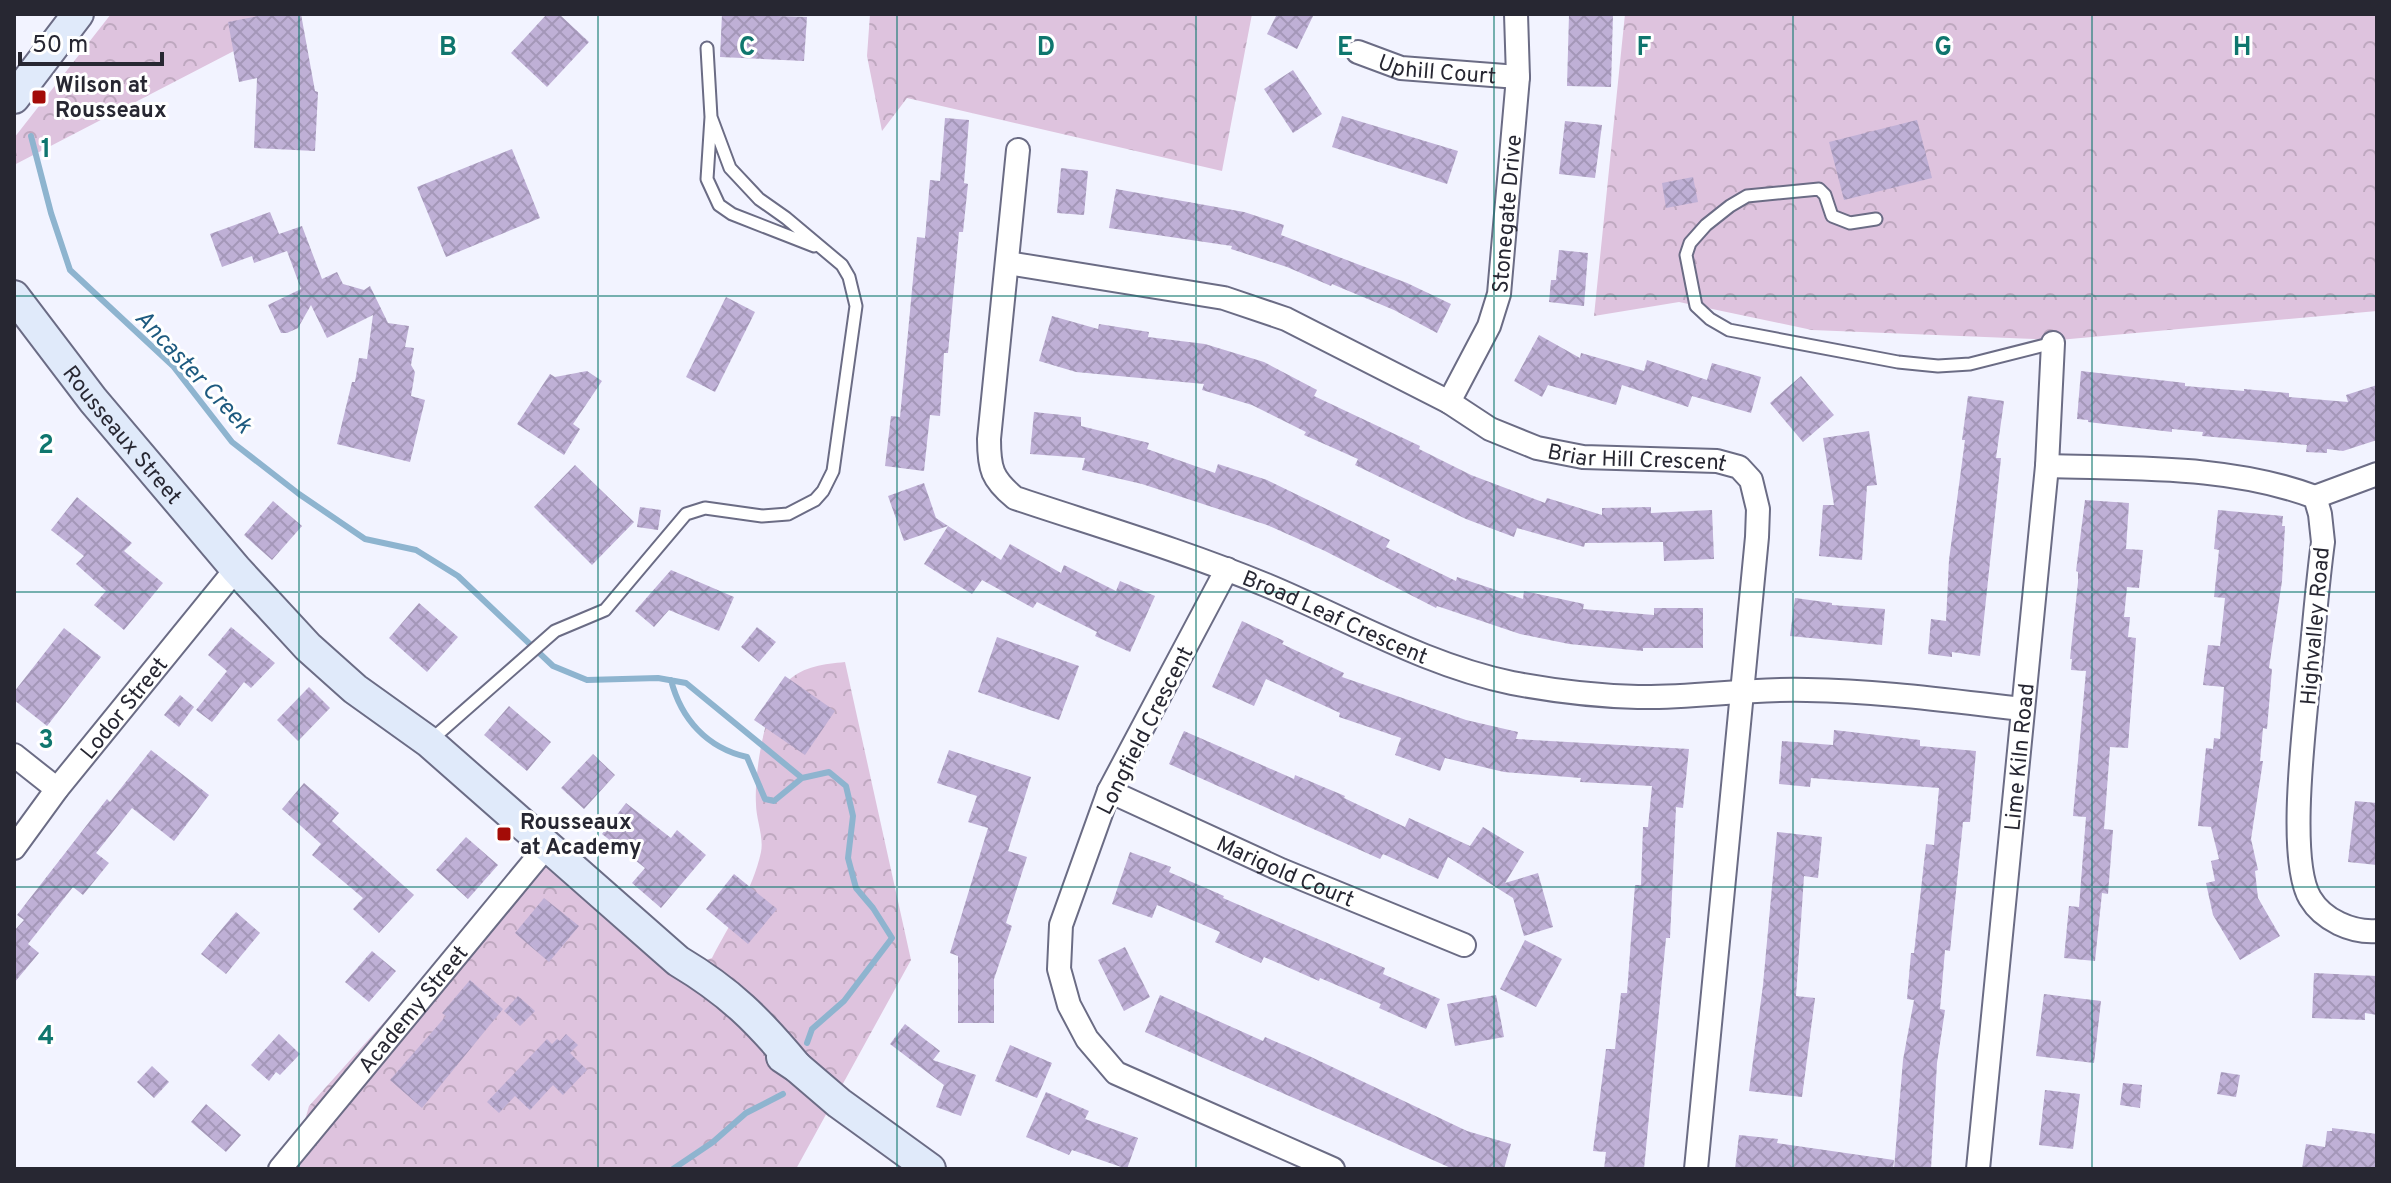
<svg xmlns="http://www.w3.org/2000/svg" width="2391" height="1183" font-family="Overpass,sans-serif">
<defs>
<pattern id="forest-crowns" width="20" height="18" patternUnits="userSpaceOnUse" patternTransform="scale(2)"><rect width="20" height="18" fill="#dec3de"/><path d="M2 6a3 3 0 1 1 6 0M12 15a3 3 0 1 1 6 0" fill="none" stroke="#bea8bf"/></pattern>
<pattern id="building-cross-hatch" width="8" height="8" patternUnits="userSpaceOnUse" patternTransform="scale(2)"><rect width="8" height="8" fill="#bfb0d6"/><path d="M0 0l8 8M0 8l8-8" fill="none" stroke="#a497b8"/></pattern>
</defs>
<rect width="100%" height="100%" fill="#f2f3ff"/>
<path fill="url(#forest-crowns)" d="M111 14H305L14 165V138Z
M870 14H1252L1222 171 907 98 882 131 867 56Z
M1625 14H2377V311L2059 340 1812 330 1679 302 1594 316Z
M845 662 911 960 796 1169H291L309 1106 549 838 695 964 712 958C729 925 753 890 761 852 764 837 756 819 756 804 754 774 765 701 788 681 804 666 824 664 845 662Z"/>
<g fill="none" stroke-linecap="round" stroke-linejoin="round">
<path stroke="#8eb4cf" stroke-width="6" d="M31 136 51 213 70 270 173 366 232 442 299 494 365 539 416 550 458 576 553 666 587 680 658 678 686 683 802 778 829 772 846 786 853 816 848 858 856 888 873 908 892 938 844 1001 812 1029 807 1043
M671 680C681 719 707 748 747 757L765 799 774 801 802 778
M673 1169 713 1142 746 1113 783 1094"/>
</g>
<path fill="url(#building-cross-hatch)" d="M268 14H301L315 91 318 92 315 151 254 148 257 78 239 82 228 22Z
M547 14H559L589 42 547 87 511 53Z
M722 14 807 17 804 61 720 57Z
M1277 14H1314L1297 49 1267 34Z
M1569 14H1613L1611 87 1567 86Z
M1293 70 1322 114 1293 133 1264 89Z
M1342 116 1458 151 1447 184 1332 147Z
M945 118 969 120 964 183 968 184 963 232H959L948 353H944L940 416 930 415 924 471 885 466 891 416 900 417 917 237 925 238 930 180 940 181Z
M1917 120 1932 178 1844 200 1829 142Z
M1565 121 1602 125 1595 178 1559 174Z
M512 149 540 218 446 257 417 187Z
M1061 168 1088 171 1084 215 1057 213Z
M1693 177 1698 202 1666 208 1662 183Z
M1116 189 1244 212 1284 225 1281 235 1407 283 1451 304 1437 333 1394 310 1332 284 1331 286 1287 267 1231 249 1232 246 1109 228Z
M270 212 279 234 302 226 322 279 337 272 343 284 364 290 370 286 388 323 409 326 405 347 414 348 411 365 415 372 411 396 425 400 410 462 337 444 352 382H355L359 358 367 359 373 315 327 338 311 305 298 328 287 333H281L268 305 301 289 287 251 254 263 252 256 222 267 210 234Z
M1559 250 1588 253 1584 306 1549 302 1551 280H1556Z
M726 297 755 312 715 392 686 377Z
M1052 316 1098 329 1099 324 1149 332 1148 337 1205 344 1264 362 1317 390 1314 396 1420 446 1419 449 1471 475 1545 503 1547 498 1602 515V508L1651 507V513L1712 510 1714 559 1664 561 1663 542 1585 543 1584 547 1517 528 1514 537 1466 519 1355 465 1358 459 1304 435 1306 432 1252 405 1202 390 1204 384 1076 372 1039 361Z
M1539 335 1580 358 1581 353 1644 371 1647 360 1707 380 1712 363 1761 377 1751 413 1692 396 1688 407 1622 385 1616 405 1548 385 1542 397 1514 381Z
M587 371 602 381 573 424 580 429 564 455 517 424 550 374 555 377Z
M2081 371 2185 383V386L2244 391V389L2289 393V397L2348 402 2346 395 2377 385V440L2343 451 2327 449V453L2306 452 2307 445 2202 436 2203 432 2172 429V432L2088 422V420L2077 419Z
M1801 376 1834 415 1803 442 1770 403Z
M1968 396 2004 401 1996 458H2001L1980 656 1952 652V657L1928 654 1931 619 1946 621 1949 560 1965 440H1962Z
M1034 412 1081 417V426L1149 443 1147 449 1215 473 1218 464 1267 480 1390 540 1386 547 1456 581 1457 577 1523 599 1524 591 1584 604 1583 609 1654 615V608H1703V648H1643V651L1569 644 1520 634 1437 606 1436 608 1325 551 1267 525 1142 484 1082 470 1085 458 1030 454Z
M1869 431 1877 485 1867 486 1862 560 1819 556 1823 505H1834L1823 438Z
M575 465 634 522 592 565 534 507Z
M924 483 936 518 948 526 904 541 888 496Z
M77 497 132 543 124 551 163 583 124 630 94 605 106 591 76 564 84 556 51 530Z
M2085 500 2129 503 2126 549 2143 550 2139 588 2127 587 2124 617H2130L2128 637 2136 638 2128 748 2110 747 2104 829 2113 830 2108 894 2102 893 2095 961 2064 958 2069 906 2079 907 2086 817 2073 816 2086 671 2071 670 2072 659H2070L2078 582V572L2076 571Z
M273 501 302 526 272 560 244 535Z
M640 507 661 510 658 530 637 527Z
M2218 510 2283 516 2282 526H2285L2282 581 2269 668 2272 669 2267 729 2263 728 2260 761H2263L2251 839 2258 870 2255 871 2258 898 2280 936 2240 960 2213 915 2206 883 2215 881 2211 861 2219 859 2211 827 2198 826 2206 748 2213 749 2214 738 2220 739 2224 687 2203 685 2208 645 2220 646 2225 598 2214 597 2219 550 2214 549Z
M948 526 1001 560 1010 544 1061 573 1064 565 1116 591 1120 581 1155 596 1130 652 1095 636 1097 632 1037 602 1033 608 982 580 972 594 924 564Z
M671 570 734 597 719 631 669 610 654 627 635 611Z
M1795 598 1832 603V605L1885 609 1882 645 1790 636Z
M419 603 458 637 427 672 389 638Z
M1242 621 1284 641 1282 644 1344 673 1342 677 1466 720 1518 732 1516 739 1689 749 1683 808 1676 807 1670 938H1666L1644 1169H1604L1606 1152 1593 1151 1606 1049H1615L1621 993H1627L1635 885H1641L1643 827H1648L1652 786 1580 782 1581 778 1504 772 1445 758 1440 771 1395 755 1401 738 1339 717 1340 713 1266 679 1254 706 1212 687Z
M231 627 275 663 251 688 244 682 212 722 196 710 227 671 208 655Z
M757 627 776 642 759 662 741 647Z
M64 628 101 657 47 726 14 700V692Z
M997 637 1079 666 1059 720 978 692Z
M785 676 835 711 805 755 754 720Z
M309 687 330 708 298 741 277 720Z
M180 695 194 707 179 727 164 715Z
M509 706 551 742 527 771 484 735Z
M1834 730 1920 740V746L1976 751 1970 822H1963L1950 951 1945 950 1940 1009 1945 1010 1937 1063 1931 1169H1894L1903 1060 1914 1000 1907 999 1911 953H1914L1926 844 1934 845 1939 788 1811 778 1810 787 1779 784 1782 741 1833 745Z
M1184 731 1294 779 1295 775 1345 796 1344 798 1405 827 1409 818 1470 846 1483 827 1524 852 1505 883 1538 873 1553 927 1524 936 1513 898 1448 857 1438 879 1383 854 1380 859 1169 764Z
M151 750 209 795 174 841 132 808 96 853 109 863 83 895 73 887 28 944 39 953 14 983V931L24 920 17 915 107 799 110 802Z
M949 750 1031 777 1008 851 1027 857 1006 923 1012 926 994 979V1023H958V956L950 953 988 828 968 822 977 796 937 783Z
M593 754 615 775 584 809 561 788Z
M304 783 339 813 332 821 414 895 379 933 353 909 363 898 312 855 321 844 282 809Z
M2355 801 2377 803V865L2348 862Z
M626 803 671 838 677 830 706 855 661 908 632 883 645 868 602 834Z
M1777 832 1822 837 1818 878 1804 876 1796 996 1815 998 1802 1097 1749 1091 1763 985Z
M466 837 498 865 468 899 436 870Z
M1130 852 1171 867 1169 872 1224 896 1223 898 1385 968 1383 974 1440 999 1426 1029 1379 1008 1381 1004 1320 978 1319 981 1264 957 1261 963 1215 942 1220 932 1157 905 1152 918 1112 904Z
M734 874 777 909 748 944 706 909Z
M544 898 579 926 549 962 515 933Z
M236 912 260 933 226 974 201 954Z
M1525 940 1562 959 1536 1007 1500 989Z
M1125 947 1150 997 1124 1011 1098 960Z
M372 951 396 971 369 1002 345 982Z
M2314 973 2377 976V1015L2365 1013V1020L2312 1018Z
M470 980 503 1009 422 1108 390 1080 446 1016 442 1013Z
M2044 994 2101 1001 2094 1063 2036 1056Z
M1160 995 1263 1041 1265 1037 1309 1056 1467 1131 1511 1144 1504 1169H1453L1145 1032Z
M1496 995 1504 1037 1455 1046 1447 1004Z
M518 996 535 1011 520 1026 504 1011Z
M905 1024 940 1051 933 1060 976 1075 961 1116 936 1107 944 1085 890 1044Z
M279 1034 300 1054 280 1075 276 1072 269 1081 251 1065Z
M566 1034 578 1045 570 1053 587 1070 563 1095 553 1085 530 1110 515 1096 499 1113 487 1102 547 1039 552 1044 557 1039 560 1041Z
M1010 1045 1052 1063 1037 1098 995 1081Z
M152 1066 169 1082 154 1098 137 1082Z
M2221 1072 2240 1075 2236 1097 2217 1094Z
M2123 1083 2142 1085 2140 1108 2120 1105Z
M2045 1090 2080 1094 2073 1149 2039 1145Z
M1046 1092 1089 1111 1085 1119 1138 1138 1127 1169 1072 1150 1069 1155 1026 1137Z
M206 1104 241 1135 226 1152 191 1122Z
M2332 1128 2377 1134V1169H2302L2306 1144 2325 1147 2327 1131H2332Z
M1739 1135 1778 1139 1777 1143 1894 1160 1893 1169H1735Z"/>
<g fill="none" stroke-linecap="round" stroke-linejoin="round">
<defs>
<path id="service" d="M707 48 711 117 707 179 719 205 732 214 814 246
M1876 219 1850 223 1832 216 1825 195 1819 189 1747 196 1730 206 1706 225 1690 243 1686 255 1696 306 1710 319 1729 330 1898 362 1938 366 1970 364 2053 343
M431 740 555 631 605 610 686 514 705 508 762 516 788 514 815 500 823 491 833 471 856 306 849 277 842 265 786 218 759 199 730 168 711 117"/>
<g id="minor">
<path id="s1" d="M1358 52 1401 68 1518 77"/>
<path id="s2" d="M1018 150 989 439C989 469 992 479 1015 498 1099 526 1184 551 1266 585 1348 619 1425 665 1512 683 1554 691 1595 696 1638 697 1694 698 1750 688 1807 690 1879 691 1951 701 2023 709"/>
<path id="s3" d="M1008 263 1224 298 1286 319 1449 402 1490 429 1537 448 1583 457 1717 461 1739 467 1751 480 1758 509 1757 537 1696 1169"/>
<path id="s4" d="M1449 402 1489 326 1499 294 1518 77 1516 14"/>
<path d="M2047 466C2135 469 2230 465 2315 497L2320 514 2323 542C2317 586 2314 630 2309 675 2305 723 2287 859 2310 898 2323 920 2352 933 2377 931"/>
<path d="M2315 497 2377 474"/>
<path d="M1227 569 1109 791 1061 925 1059 969 1069 1005 1087 1039 1116 1073 1333 1169"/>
<path d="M14 755 57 789"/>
<path id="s5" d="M1109 791 1281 870 1464 945"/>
<path id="s6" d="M14 848 57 789 236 569"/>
<path id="s7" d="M280 1169 546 847"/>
<path id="s8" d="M1978 1169 2047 466 2053 343"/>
</g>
<g id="secondary">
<path d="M14 98 78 14"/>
<path id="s9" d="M14 296 93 400 236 569 308 647 355 689 429 742 678 961C730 992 758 1020 797 1067"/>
<path d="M782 1057 797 1067 839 1103 930 1169"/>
</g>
</defs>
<use href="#service" stroke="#6b6c85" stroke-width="15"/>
<use href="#minor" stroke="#6b6c85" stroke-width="26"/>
<use href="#secondary" stroke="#6b6c85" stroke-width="34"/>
<use href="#service" stroke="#fff" stroke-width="11"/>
<use href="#minor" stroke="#fff" stroke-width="22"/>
<use href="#secondary" stroke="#e0eafa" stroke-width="30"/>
</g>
<path fill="none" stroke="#0f766e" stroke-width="2" stroke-opacity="0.55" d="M299 14V1169M598 14V1169M897 14V1169M1196 14V1169M1494 14V1169M1793 14V1169M2092 14V1169M14 296H2377M14 592H2377M14 887H2377"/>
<g fill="#a30b07" stroke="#fff" stroke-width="3">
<rect x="31" y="89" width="16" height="16" rx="4"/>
<rect x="496" y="826" width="16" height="16" rx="4"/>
</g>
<g text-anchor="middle" stroke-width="6" stroke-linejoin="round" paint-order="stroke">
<g font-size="22" fill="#272732" stroke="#fff">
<text dy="8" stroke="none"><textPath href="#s1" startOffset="82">Uphill Court</textPath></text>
<text dy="8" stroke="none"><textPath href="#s4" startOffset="200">Stonegate Drive</textPath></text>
<text dy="8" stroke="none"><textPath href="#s9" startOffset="176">Rousseaux Street</textPath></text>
<text dy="8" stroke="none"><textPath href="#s3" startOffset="668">Briar Hill Crescent</textPath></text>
<text dy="8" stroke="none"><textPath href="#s2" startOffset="700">Broad Leaf Crescent</textPath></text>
<text transform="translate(2314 626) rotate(-85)" y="8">Highvalley Road</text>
<text dy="8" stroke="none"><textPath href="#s6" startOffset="178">Lodor Street</textPath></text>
<text transform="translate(1144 730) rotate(-63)" y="8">Longfield Crescent</text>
<text dy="8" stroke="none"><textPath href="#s8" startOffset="414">Lime Kiln Road</textPath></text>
<text dy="8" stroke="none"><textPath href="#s5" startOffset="194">Marigold Court</textPath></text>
<text dy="8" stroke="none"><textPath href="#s7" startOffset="208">Academy Street</textPath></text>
</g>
<g font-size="22" font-weight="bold" fill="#272732" stroke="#fff" text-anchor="start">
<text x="55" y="92">Wilson at<tspan x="55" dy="25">Rousseaux</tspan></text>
<text x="520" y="829">Rousseaux<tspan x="520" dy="25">at Academy</tspan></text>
</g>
<g font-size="24" font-style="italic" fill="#1d5a7f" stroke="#fff">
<text transform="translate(194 371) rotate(47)" y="8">Ancaster Creek</text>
</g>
</g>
<g font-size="26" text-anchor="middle" font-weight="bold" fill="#0f766e" stroke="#fff" stroke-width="6" stroke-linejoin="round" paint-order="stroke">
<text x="448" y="55">B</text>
<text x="747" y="55">C</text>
<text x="1046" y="55">D</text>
<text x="1345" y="55">E</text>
<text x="1644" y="55">F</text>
<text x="1943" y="55">G</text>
<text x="2242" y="55">H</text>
<text x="46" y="157">1</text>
<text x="46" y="453">2</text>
<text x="46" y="748">3</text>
<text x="46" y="1044">4</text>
</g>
<rect width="2391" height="1183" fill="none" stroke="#272732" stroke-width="32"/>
<path d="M20 52v12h142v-12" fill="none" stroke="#272732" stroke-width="4"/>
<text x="32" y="52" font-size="24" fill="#272732" stroke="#ffffff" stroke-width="6" paint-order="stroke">50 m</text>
</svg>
